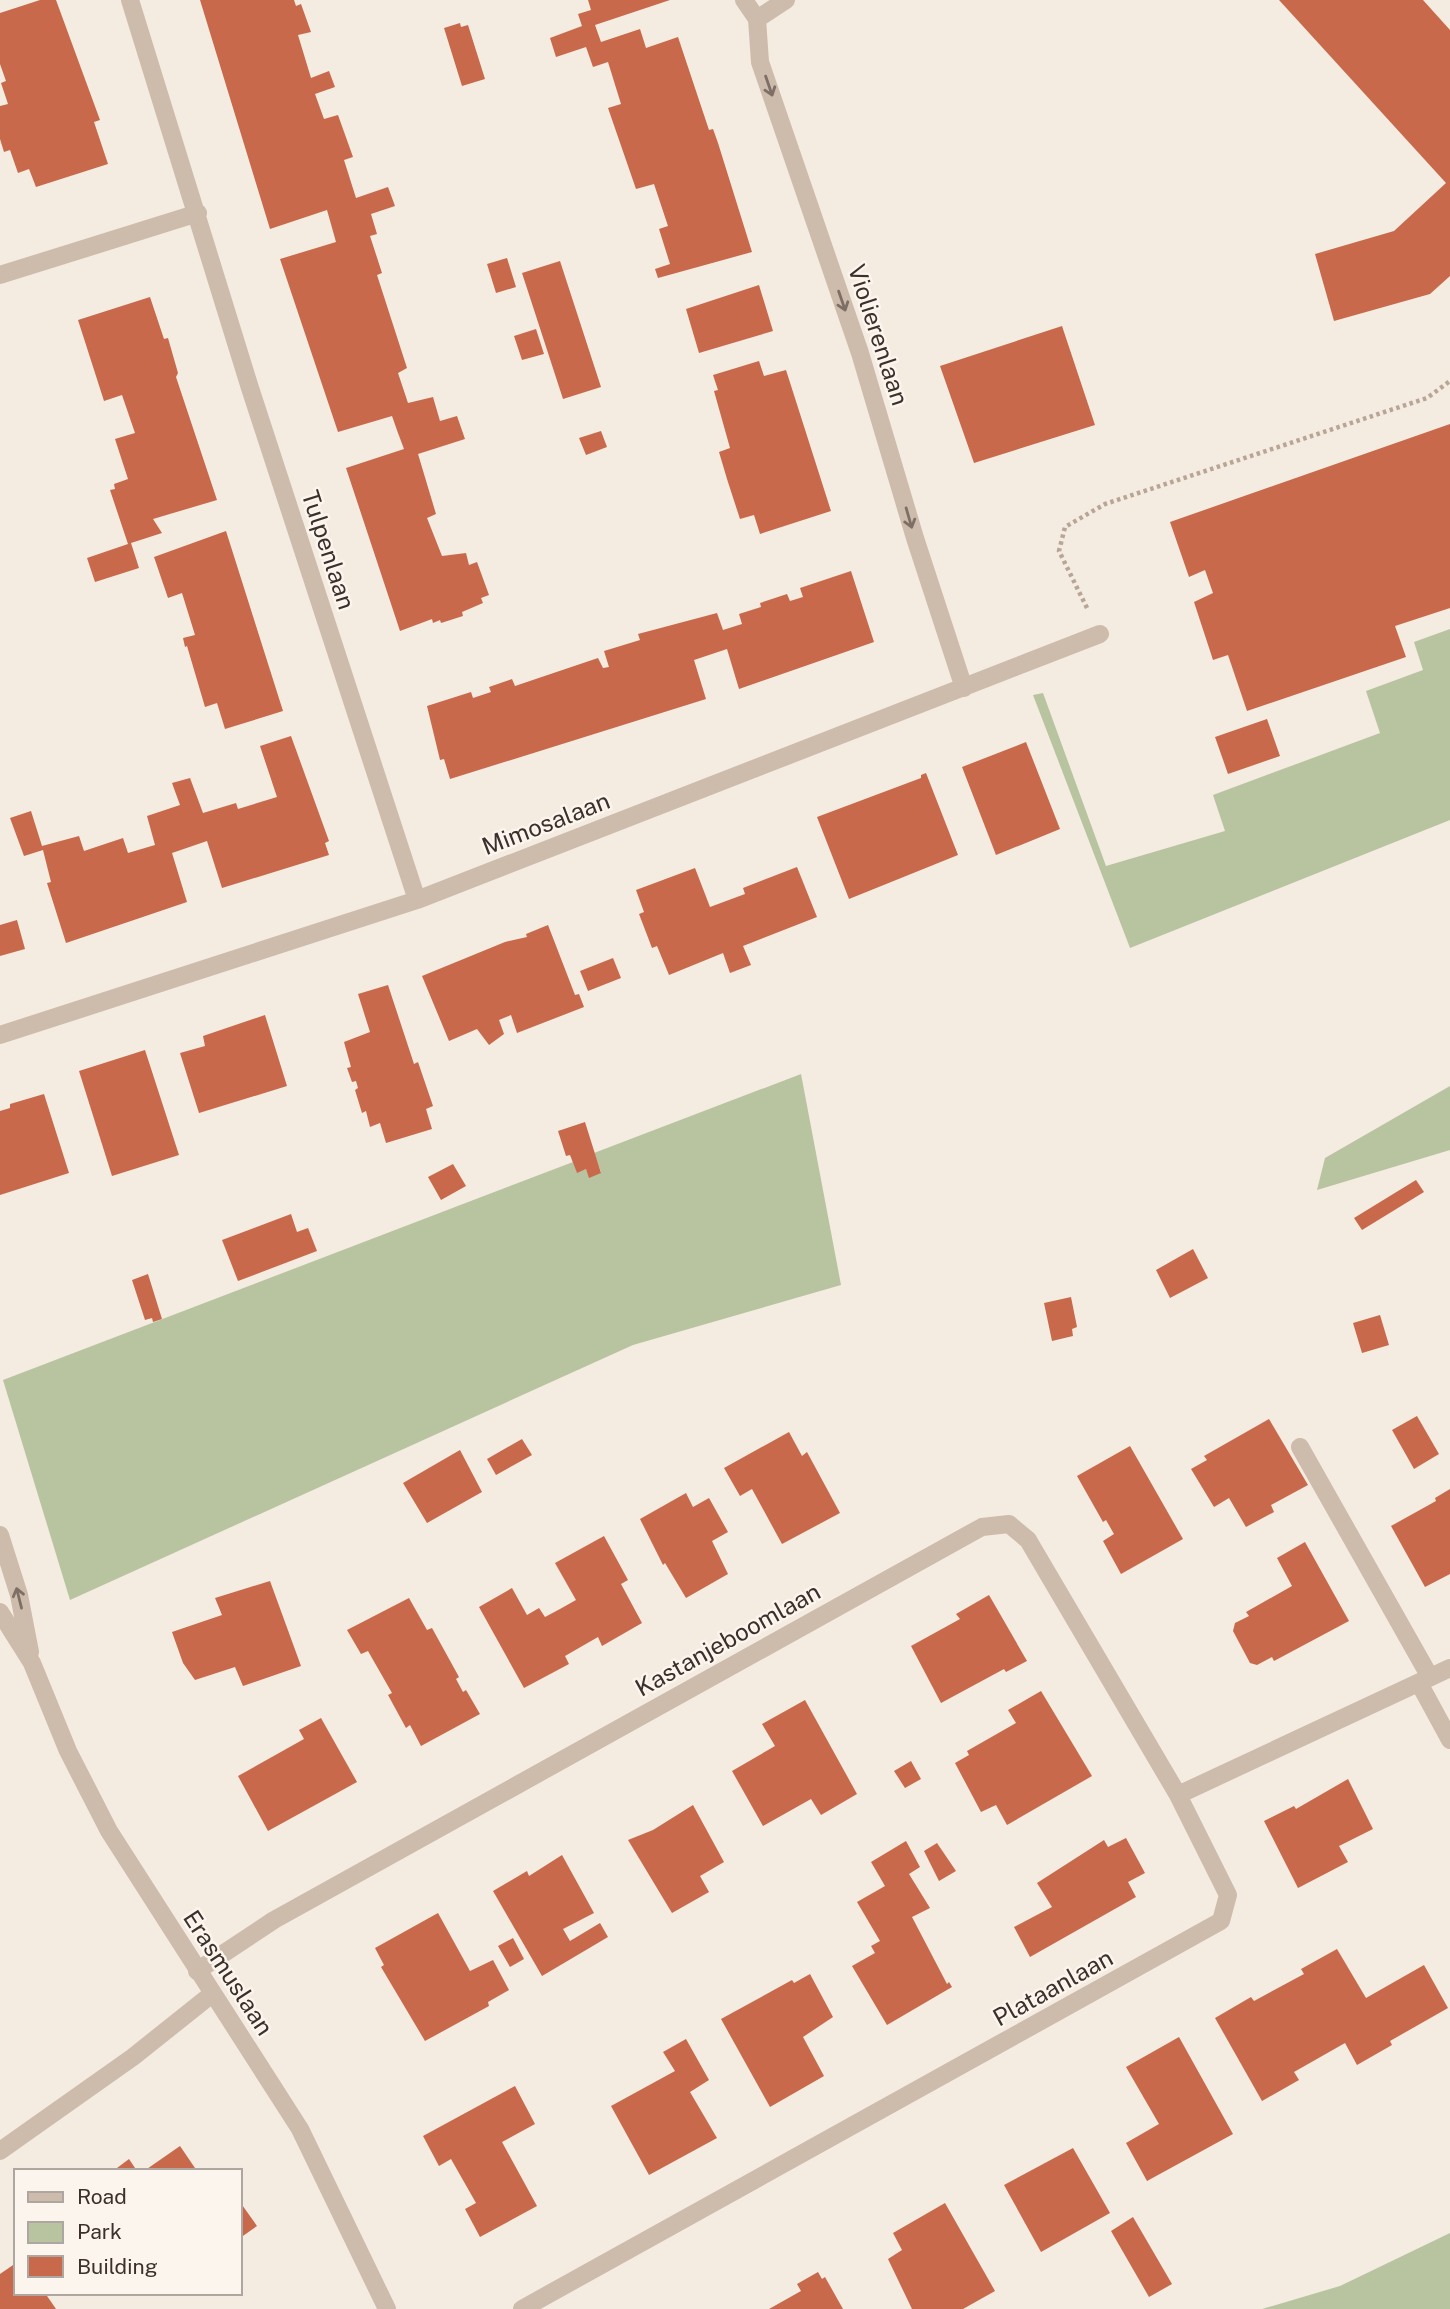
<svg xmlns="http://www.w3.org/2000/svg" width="1450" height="2309" font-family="'Public Sans',sans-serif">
<rect width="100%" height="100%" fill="#f4ebe1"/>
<path fill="#b8c4a0" d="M1450 629V820L1130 948 1033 695 1043 693 1106 866 1225 831 1213 795 1380 733 1366 691 1423 670 1414 642Z
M801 1074 841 1285 633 1345 70 1600 3 1380 573 1162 577 1172 586 1169 590 1177 601 1172 594 1153Z
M1450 1086V1150L1317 1190 1325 1158Z
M1450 2233V2309H1262L1340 2286Z"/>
<path fill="#c8694b" d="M40 0H56L100 120 94 122 108 164 36 187 29 169 18 173 10 150 4 152 0 139V106L8 104 1 83 6 81 0 64V13Z
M200 0H294L296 6 301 4 311 32 298 35 311 78 329 71 335 87 315 94 324 119 338 115 353 157 344 160 356 198 388 187 395 206 371 214 377 234 370 236 382 273 377 275 407 368 398 373 408 403 433 397 440 421 457 416 465 439 418 454 436 514 427 518 442 556 466 553 469 565 477 562 489 595 481 598 483 603 462 612 463 616 441 623 440 620 433 623 432 619 400 631 346 468 404 449 398 433 392 416 338 432 280 259 336 242 327 210 270 229Z
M588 0H670L595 25 601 42 640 29 646 48 678 37 709 130 713 129 718 143 752 252 658 278 655 269 670 264 659 229 668 226 654 184 636 189 608 108 621 104 608 62 593 67 586 47 556 57 550 38 582 26 578 14 591 10Z
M1279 0H1423L1450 30V276L1430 294 1334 321 1315 254 1394 231 1446 183Z
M460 23 461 27 468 25 485 79 462 86 444 28Z
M507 258 516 287 496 293 487 264Z
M560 261 601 387 563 399 522 273Z
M759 285 773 331 699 353 686 309Z
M150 297 164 339 168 338 178 373 176 377 217 500 153 519 162 533 131 543 139 568 95 582 87 558 128 544 110 490 115 489 114 484 128 479 115 439 135 433 122 395 104 401 78 320Z
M1062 326 1095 425 974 463 940 366Z
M536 329 544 354 522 360 514 336Z
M759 361 764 376 786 370 831 511 760 534 754 515 740 519 727 479 719 452 730 448 714 391 718 390 713 375Z
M1450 424V608L1395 626 1406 657 1247 711 1228 655 1213 660 1194 602 1213 593 1205 570 1189 577 1170 522Z
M601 431 607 447 586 455 579 438Z
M226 531 283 711 225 729 217 703 205 707 187 646 185 647 183 638 195 635 182 593 168 598 154 557Z
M851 571 874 642 739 689 727 649 694 660 706 699 450 779 444 759 440 760 427 706 471 692 473 698 491 692 489 687 512 679 515 686 598 658 603 668 609 667 604 651 640 640 638 634 717 613 723 630 742 624 739 614 761 607 760 603 787 594 790 601 803 597 800 588Z
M1267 719 1280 756 1228 774 1215 737Z
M291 736 329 841 325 843 329 855 222 888 207 841 172 853 187 902 66 943 47 883 51 882 43 850 24 856 10 818 31 811 42 846 79 836 84 851 123 838 128 853 155 845 147 816 180 805 172 783 190 778 203 813 236 803 238 809 277 797 260 746Z
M1026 742 1060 829 996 855 962 767Z
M926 773 958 855 849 899 817 817 921 778V775Z
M797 867 817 917 743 946 751 965 730 973 723 953 669 975 657 946 652 948 639 914 644 912 636 890 695 868 710 907 745 894 743 888Z
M17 920 25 949 0 956V925Z
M548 925 575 995 579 994 584 1007 517 1033 511 1015 499 1020 504 1034 489 1045 477 1029 449 1041 422 976 505 942 527 937 526 934Z
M613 958 621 978 588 991 580 971Z
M388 985 414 1064 418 1062 433 1106 426 1109 432 1129 386 1143 380 1123 370 1127 366 1111 362 1113 355 1090 358 1088 356 1081 352 1082 347 1068 351 1067 344 1042 370 1032 358 994Z
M265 1015 287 1086 199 1113 180 1053 205 1046 203 1036Z
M145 1050 179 1155 112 1176 79 1071Z
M44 1094 69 1173 0 1195V1111L10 1108V1104Z
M585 1122 601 1173 589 1178 586 1169 577 1173 570 1155 566 1156 558 1131Z
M453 1164 466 1186 441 1200 428 1177Z
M1416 1180 1424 1192 1362 1230 1354 1218Z
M291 1214 297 1232 308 1228 317 1251 238 1281 222 1240Z
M1193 1249 1208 1278 1170 1298 1156 1270Z
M148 1274 162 1319 153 1322 152 1318 145 1320 132 1280Z
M1071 1297 1077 1327 1072 1329 1073 1336 1052 1341 1044 1303Z
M1380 1315 1389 1345 1362 1353 1353 1323Z
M1417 1416 1439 1454 1414 1469 1392 1430Z
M1269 1419 1308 1485 1271 1505 1274 1512 1246 1527 1229 1498 1214 1507 1191 1469 1207 1460 1204 1456Z
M789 1432 802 1456 807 1452 840 1513 782 1544 752 1489 740 1496 724 1468Z
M522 1439 532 1455 496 1475 487 1459Z
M1130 1446 1183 1539 1121 1574 1103 1541 1114 1534 1106 1520 1103 1522 1077 1476Z
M460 1450 482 1492 427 1523 403 1483Z
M1450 1489V1574L1425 1587 1391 1526 1436 1501 1435 1498Z
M686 1493 693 1507 709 1498 728 1532 712 1541 728 1574 686 1598 665 1563 663 1565 640 1519Z
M604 1536 628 1580 621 1584 642 1623 602 1646 598 1637 565 1656 569 1664 524 1688 479 1607 512 1588 527 1615 539 1608 545 1617 560 1609 576 1600 555 1563Z
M1305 1542 1349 1621 1274 1661 1272 1657 1257 1665 1250 1663 1233 1631 1235 1623 1249 1616 1246 1612 1292 1586 1277 1558Z
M270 1581 301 1666 243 1686 235 1667 195 1680 183 1663 172 1632 222 1615 215 1598Z
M989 1595 1027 1661 1006 1672 1004 1669 941 1703 911 1646 960 1619 956 1614Z
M409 1598 427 1630 432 1628 459 1677 456 1679 463 1692 466 1690 480 1714 421 1746 410 1725 406 1728 388 1695 392 1693 368 1651 361 1654 347 1630Z
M1041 1691 1092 1776 1007 1825 996 1805 981 1812 955 1763 969 1755 967 1751 1016 1723 1008 1710Z
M805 1700 857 1794 821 1815 811 1799 763 1826 732 1771 775 1746 762 1724Z
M321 1718 357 1782 268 1831 238 1776 304 1739 299 1730Z
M911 1761 921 1779 905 1788 894 1771Z
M1348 1779 1373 1829 1339 1846 1348 1862 1298 1888 1264 1821 1294 1806 1296 1809Z
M693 1805 724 1862 700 1876 709 1892 672 1913 628 1840 653 1830Z
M1126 1838 1145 1873 1128 1882 1136 1897 1030 1957 1014 1927 1052 1907 1037 1883 1104 1840 1108 1847Z
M906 1841 920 1867 909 1874 930 1908 912 1917 947 1984 949 1982 952 1987 887 2025 852 1966 875 1953 871 1946 880 1941 857 1902 885 1886 871 1862Z
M937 1843 956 1871 939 1881 924 1851Z
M562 1855 594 1913 563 1929 570 1941 600 1923 608 1937 542 1976 493 1891 527 1871 529 1876Z
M438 1913 470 1971 493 1960 509 1990 488 2002 489 2006 425 2041 381 1967 384 1965 375 1948Z
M513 1938 524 1959 510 1967 498 1946Z
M1337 1949 1366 1998 1424 1965 1448 2008 1390 2041 1392 2045 1357 2065 1345 2043 1294 2072 1299 2080 1262 2101 1215 2018 1251 1997 1254 2001 1304 1974 1301 1969Z
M810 1974 833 2017 803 2037 824 2076 770 2107 721 2019 792 1980 794 1983Z
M1179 2037 1233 2134 1147 2181 1126 2143 1159 2124 1126 2067Z
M686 2039 709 2080 690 2092 717 2138 649 2175 611 2106 675 2071 663 2052Z
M515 2086 535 2124 502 2142 537 2206 480 2237 465 2209 476 2203 451 2159 439 2166 423 2136Z
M180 2146 197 2171H144Z
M1073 2148 1110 2213 1041 2252 1004 2185Z
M129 2159 137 2171H113Z
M240 2202 257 2226 240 2238Z
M945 2203 995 2291 963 2309H912L888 2259 902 2250 893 2233Z
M1133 2217 1172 2284 1149 2297 1111 2231Z
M16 2263V2293H45L56 2309H0V2274Z
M818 2272 822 2279 825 2277 843 2309H769L801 2291 797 2284Z"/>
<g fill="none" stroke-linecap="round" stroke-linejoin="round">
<path stroke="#b9a596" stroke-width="4.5" stroke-dasharray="3.5 3.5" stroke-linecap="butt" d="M1087 608 1059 551 1065 527 1105 504 1427 398 1450 381"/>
<path stroke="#cdbbac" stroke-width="18" d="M1300 1447 1430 1677
M1419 1683 1450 1740"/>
<path stroke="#cdbbac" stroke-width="18" d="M130 0 250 388 417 900
M744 0 757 19 760 62 860 353 915 538 964 688
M757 19 786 0
M0 275 198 213
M0 1035 417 900 1100 634
M0 1535 19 1595 30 1652
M0 1612 32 1663 68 1751 109 1831 300 2129 387 2309
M197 1971 274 1920 982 1527 1009 1524 1028 1540 1178 1795
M0 2151 133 2057 212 1994
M522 2309 1221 1921 1228 1895 1178 1795 1450 1668"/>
</g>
<defs><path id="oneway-shaft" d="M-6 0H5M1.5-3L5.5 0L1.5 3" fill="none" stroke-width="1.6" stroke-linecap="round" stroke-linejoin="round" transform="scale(1.75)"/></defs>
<g stroke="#7d6f65">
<use href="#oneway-shaft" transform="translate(769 86) rotate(71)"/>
<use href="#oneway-shaft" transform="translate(842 301) rotate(71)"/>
<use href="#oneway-shaft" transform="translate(909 518) rotate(74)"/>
<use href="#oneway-shaft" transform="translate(19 1598) rotate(-104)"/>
</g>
<g text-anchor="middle" stroke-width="5" stroke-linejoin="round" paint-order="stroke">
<g font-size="24" fill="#3b302b" stroke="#fbf5ee">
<text transform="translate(878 335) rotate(72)" y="8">Violierenlaan</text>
<text transform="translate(328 550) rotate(72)" y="8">Tulpenlaan</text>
<text transform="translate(546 824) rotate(-21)" y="8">Mimosalaan</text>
<text transform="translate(728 1640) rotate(-29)" y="8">Kastanjeboomlaan</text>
<text transform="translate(228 1973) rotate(57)" y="8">Erasmuslaan</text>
<text transform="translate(1053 1988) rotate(-29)" y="8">Plataanlaan</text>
</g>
</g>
<rect x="14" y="2169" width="228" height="126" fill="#fbf5ee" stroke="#aea6a0" stroke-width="2"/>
<rect x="28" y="2192" width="35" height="10" fill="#cdbbac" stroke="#aea6a0" stroke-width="2"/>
<text x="77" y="2204" font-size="21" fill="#3b302b">Road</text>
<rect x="28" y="2222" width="35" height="21" fill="#b8c4a0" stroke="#aea6a0" stroke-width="2"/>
<text x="77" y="2239" font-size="21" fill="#3b302b">Park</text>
<rect x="28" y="2256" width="35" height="21" fill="#c8694b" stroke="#aea6a0" stroke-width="2"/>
<text x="77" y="2274" font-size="21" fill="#3b302b">Building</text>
</svg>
